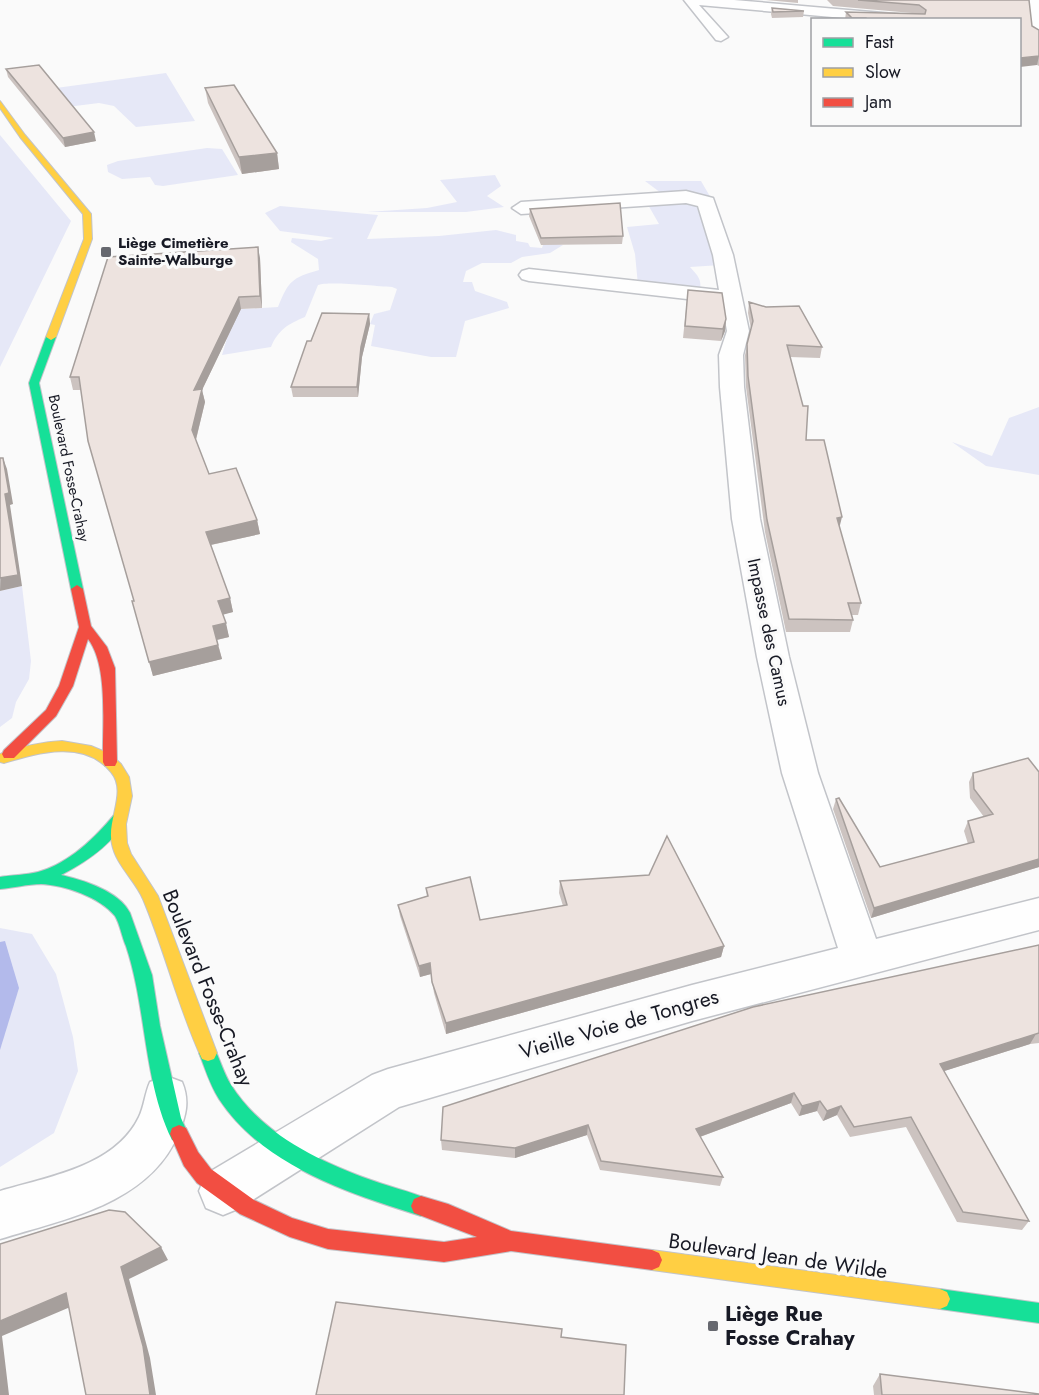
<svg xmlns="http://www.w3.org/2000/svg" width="1039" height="1395" font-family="Jost,sans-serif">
<rect width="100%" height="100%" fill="#fafafa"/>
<path fill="#e6e8f7" d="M166 73 195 121 136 127 114 106 99 103 67 107 34 91Z
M0 135 71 221 0 367Z
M207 148 222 149 238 175 163 186 155 185 150 177 122 179 108 172 107 165 118 161Z
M495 175 501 186 487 196 504 207 466 212H367L427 208 457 202 440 180Z
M645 181H701L715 205 661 193Z
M677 201 700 205 721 265 690 267C698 276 703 280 699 293L638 285 635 254 627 227 659 224 647 203Z
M280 206 378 215 367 239 439 236 496 230 516 235V241L528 243 530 247 542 248 544 242 563 245 550 253 522 257 511 263H482L466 271 463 282H472L475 291 507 302 509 308 465 321 456 357H431L371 346 375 325 370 324 374 314 390 310 397 289 392 287C375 286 329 281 318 285L305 317C288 324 278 330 271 347L222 355 228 335 177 313 278 307C289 280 292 278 319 270L318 259 291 242 292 238 321 241 334 238 280 231 265 213Z
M1039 407V475L986 466 952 442 992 456 1009 418Z
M22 586 31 661 29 679 16 702 12 718 0 727V591Z
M0 928 32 934 56 974 73 1037 78 1071 54 1133 0 1167Z"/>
<path fill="#b3baeb" d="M5 941 19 988 0 1050V942Z"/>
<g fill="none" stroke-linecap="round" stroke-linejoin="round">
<defs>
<path id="street" d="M684 0H734L917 16 923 20H866L699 5 728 37 721 41 716 40Z
M1028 0H1039V39L1032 35Z
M686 191 713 198 733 255 749 331 743 355 744 387 760 519 789 657 818 773 876 939 1039 898V930L692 1021 399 1107 240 1208 223 1215 206 1208 199 1191 206 1174 372 1075 388 1069 692 985 838 948 782 773 757 657 732 519 720 387 719 355 727 331 722 303 529 281 522 279 519 275 522 271 529 269 719 290 713 255 698 206 686 203 521 214 512 208 521 202Z
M166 1076 182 1082C190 1101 186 1116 178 1135 148 1204 65 1219 0 1239V1191C47 1177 115 1167 139 1117 144 1107 145 1093 150 1082Z"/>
<path id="fast" d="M51 334 56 337 39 383 83 589 77 593 71 589 29 383 46 337Z
M119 813 124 815 126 819C112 845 86 862 61 875 83 880 119 891 130 913L152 975 160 1026 181 1118 188 1134 186 1140 179 1143 172 1140C143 1080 147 1009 126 946 122 937 120 924 115 916 100 897 64 885 41 884 28 884 13 888 0 889V877C12 875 26 875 38 872 68 864 95 838 114 815Z
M208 1045 214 1047C220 1060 224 1074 231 1085 262 1134 318 1161 371 1180 390 1187 409 1191 428 1199L431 1206 428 1213 421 1216C348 1193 263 1166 219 1099 210 1085 205 1068 199 1053L202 1047Z
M940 1289 1039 1303V1323L940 1309 933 1306 930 1299 933 1292Z"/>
<path id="slow" d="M0 101 25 135 91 214 92 239 56 337 51 340 46 337 84 239 83 214 20 137 0 108Z
M62 741 91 746 110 754 121 764 129 777 132 796 126 824 127 843 131 854 158 896 217 1053 214 1059 208 1061 202 1059C178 1007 165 951 143 899 135 880 116 865 112 844 106 821 128 792 111 772 84 739 38 753 4 763L0 762V754C21 747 40 742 62 741Z
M652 1250 940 1289 947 1292 950 1299 947 1306 940 1309 652 1270 645 1267 642 1260 645 1253Z"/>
<path id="jam" d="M77 585 83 589 91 626 107 647 115 668 117 762 115 766H105L103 762C102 727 109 666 88 639L73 686 56 716 14 758H4L2 754 4 750 46 710 59 686 79 627 71 589Z
M179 1125 186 1128 198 1152 211 1169 254 1200 292 1218 328 1229 444 1242 477 1237 414 1213 411 1206 414 1199 421 1196 448 1204 511 1231 652 1250 659 1253 662 1260 659 1267 652 1270 511 1251 444 1262 328 1249 290 1237 240 1214 197 1183 184 1166 170 1134 172 1128Z"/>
</defs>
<use href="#street" stroke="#c2c4c9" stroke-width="3"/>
<use href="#fast" stroke="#c2c4c9" stroke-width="2"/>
<use href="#slow" stroke="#c2c4c9" stroke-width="2"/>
<use href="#jam" stroke="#c2c4c9" stroke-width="2"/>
<use href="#street" fill="#fefefe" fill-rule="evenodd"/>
<use href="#fast" fill="#16e098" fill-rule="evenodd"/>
<use href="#slow" fill="#ffcf43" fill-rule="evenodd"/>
<use href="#jam" fill="#f24e42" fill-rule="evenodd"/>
</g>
<path fill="#ccc3c0" d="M766 0H798V3Z
M827 0H1029L1032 26 1039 30V66L1037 65 1020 20H845L846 12 912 13 833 6Z
M772 8 804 11 803 17 772 18 771 14Z
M6 69 96 141 65 147 8 77Z
M205 88 277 153 279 169 242 174 208 103Z
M530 209 623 236 622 244 541 245 529 216Z
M260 258 262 308 241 309 202 390 205 402 196 440 209 474 257 520 260 534 211 545 230 598 233 612 223 614 229 637 217 640 222 659 153 676 81 390H73L70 377Z
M688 290 726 319 725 331 721 341 683 338Z
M749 302 822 347 820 358 790 357 806 440 839 527 861 603 858 615H852L853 620 850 632H786L765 532 746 387 745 355 751 329 748 313Z
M369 314 370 324 362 357 358 397H293L291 387 311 341Z
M973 773 1039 867 871 918 833 809 836 799 880 867 968 844 964 831 968 821 984 817 970 798 969 782Z
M560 881 724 946 721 957 446 1034 434 993 431 974 420 977 400 916 398 905 427 896 426 888 480 920 563 906 559 893Z
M1039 945V1043L1030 1044 944 1071 1029 1221 1022 1230 957 1222 906 1127 850 1137 837 1115 823 1121 817 1111 799 1116 791 1103 700 1137 723 1177 720 1186 600 1170 587 1135 515 1158 442 1150 441 1140Z
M880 1374 1039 1395H874L873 1386Z"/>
<path fill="#a69f9c" d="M1039 56 1037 65 1020 67V58Z
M94 132 96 141 65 147 63 138Z
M277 153 279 169 242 174 239 157Z
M258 247 260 258 262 308 260 296Z
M239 297 241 309 202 390 205 402 195 443 192 430 194 390Z
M369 314 370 324 362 357 358 397 357 387 361 347Z
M726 319 725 331 721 341 723 329Z
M3 458 7 469 13 504 10 505 22 586 0 591Z
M842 517 839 529 837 518Z
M257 520 260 534 210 545 206 532Z
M230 598 233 612 222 615 218 601Z
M226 623 229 637 216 640 213 626Z
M218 645 222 659 153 676 149 662Z
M1039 859V867L871 918 874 908Z
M724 946 721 957 446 1034V1023Z
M430 963 431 974 420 977 419 966Z
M1036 1034 1030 1044 935 1074 940 1064Z
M794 1093 791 1103 694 1139 696 1129Z
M820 1101 817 1111 799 1116 802 1106Z
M841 1106 837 1115 823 1121 827 1111Z
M588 1125 587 1135 515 1158V1148Z
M161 1247 168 1260 129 1279 150 1358 156 1395H150L121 1267Z
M66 1293 75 1305 2 1336 9 1395H0V1321Z"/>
<path fill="#ede3df" stroke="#a69f9c" stroke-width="1.5" d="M858 0H1029L1032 26 1039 30V56L1020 58V20H867L866 18H852L846 12 925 14 926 10 919 5Z
M772 8 804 11 773 12Z
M39 65 94 132 63 138 6 69Z
M234 85 277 153 239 157 205 88Z
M620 203 623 236 541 238 530 209Z
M258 247 260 296 239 297 194 390 202 389 192 430 209 474 236 468 257 520 206 532 230 598 218 601 226 623 213 626 218 645 149 662 132 601H134L88 441 79 377H70L108 257Z
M688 290 722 293 726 319 723 329 685 326Z
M749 302 766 307 799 306 822 347 787 345 803 406H808L806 440H824L842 517 837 518 861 603H848L853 620 789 619 767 520 748 376 747 344 753 321Z
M322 313 369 314 361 347 357 387H291L307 341H311Z
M0 458H3L9 493 5 494 18 575 0 578Z
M1028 758 1039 772V859L874 908 836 799 839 798 880 867 974 842 968 821 993 814 974 789 973 773Z
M667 836 724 946 446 1023 432 982 430 963 419 966 398 905 428 896 426 888 470 877 480 920 567 905 560 881 649 875Z
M1039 945V1033L940 1064 1029 1221 963 1212 911 1117 854 1127 841 1106 827 1111 820 1101 802 1106 794 1093 696 1129 723 1177 601 1161 588 1125 515 1148 441 1140 443 1107 753 1007Z
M109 1210 125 1212 161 1247 121 1267 143 1346 150 1395H86L66 1293 0 1321V1244Z
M336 1302 562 1329 561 1337 626 1345 624 1395H316Z
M880 1374 1039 1394V1395H882Z"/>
<g fill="#66686f" stroke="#fafafa" stroke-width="2">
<rect x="100" y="246" width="12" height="12" rx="3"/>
<rect x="707" y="1320" width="12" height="12" rx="3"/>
</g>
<g text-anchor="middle" stroke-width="6" stroke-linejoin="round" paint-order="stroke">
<g font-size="15" font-weight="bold" fill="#171924" stroke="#fafafa" text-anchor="start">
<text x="118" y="248">Liège Cimetière<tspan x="118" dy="17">Sainte-Walburge</tspan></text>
</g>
<g font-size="15" fill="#171924" stroke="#fafafa">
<text transform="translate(69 468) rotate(78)" y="5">Boulevard Fosse-Crahay</text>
</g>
<g font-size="18" fill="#171924" stroke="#fafafa">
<text transform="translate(769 632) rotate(78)" y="6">Impasse des Camus</text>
</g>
<g font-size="21" fill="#171924" stroke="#fafafa">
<text transform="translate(208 988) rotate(68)" y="7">Boulevard Fosse-Crahay</text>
<text transform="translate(619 1024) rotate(-16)" y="7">Vieille Voie de Tongres</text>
<text transform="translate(778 1256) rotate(8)" y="7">Boulevard Jean de Wilde</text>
</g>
<g font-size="21" font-weight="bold" fill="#171924" stroke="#fafafa" text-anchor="start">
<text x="725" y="1321">Liège Rue<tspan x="725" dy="24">Fosse Crahay</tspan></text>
</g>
</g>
<rect x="811" y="18" width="210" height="108" fill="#fafafa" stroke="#9fa0a4" stroke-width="1.5"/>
<rect x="823" y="38" width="30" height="9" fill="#16e098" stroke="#9fa0a4" stroke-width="1.5"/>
<text x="865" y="48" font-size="18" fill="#171924">Fast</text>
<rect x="823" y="68" width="30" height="9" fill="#ffcf43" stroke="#9fa0a4" stroke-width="1.5"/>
<text x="865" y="78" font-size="18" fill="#171924">Slow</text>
<rect x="823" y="98" width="30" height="9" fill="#f24e42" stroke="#9fa0a4" stroke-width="1.5"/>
<text x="865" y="108" font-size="18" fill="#171924">Jam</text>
</svg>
